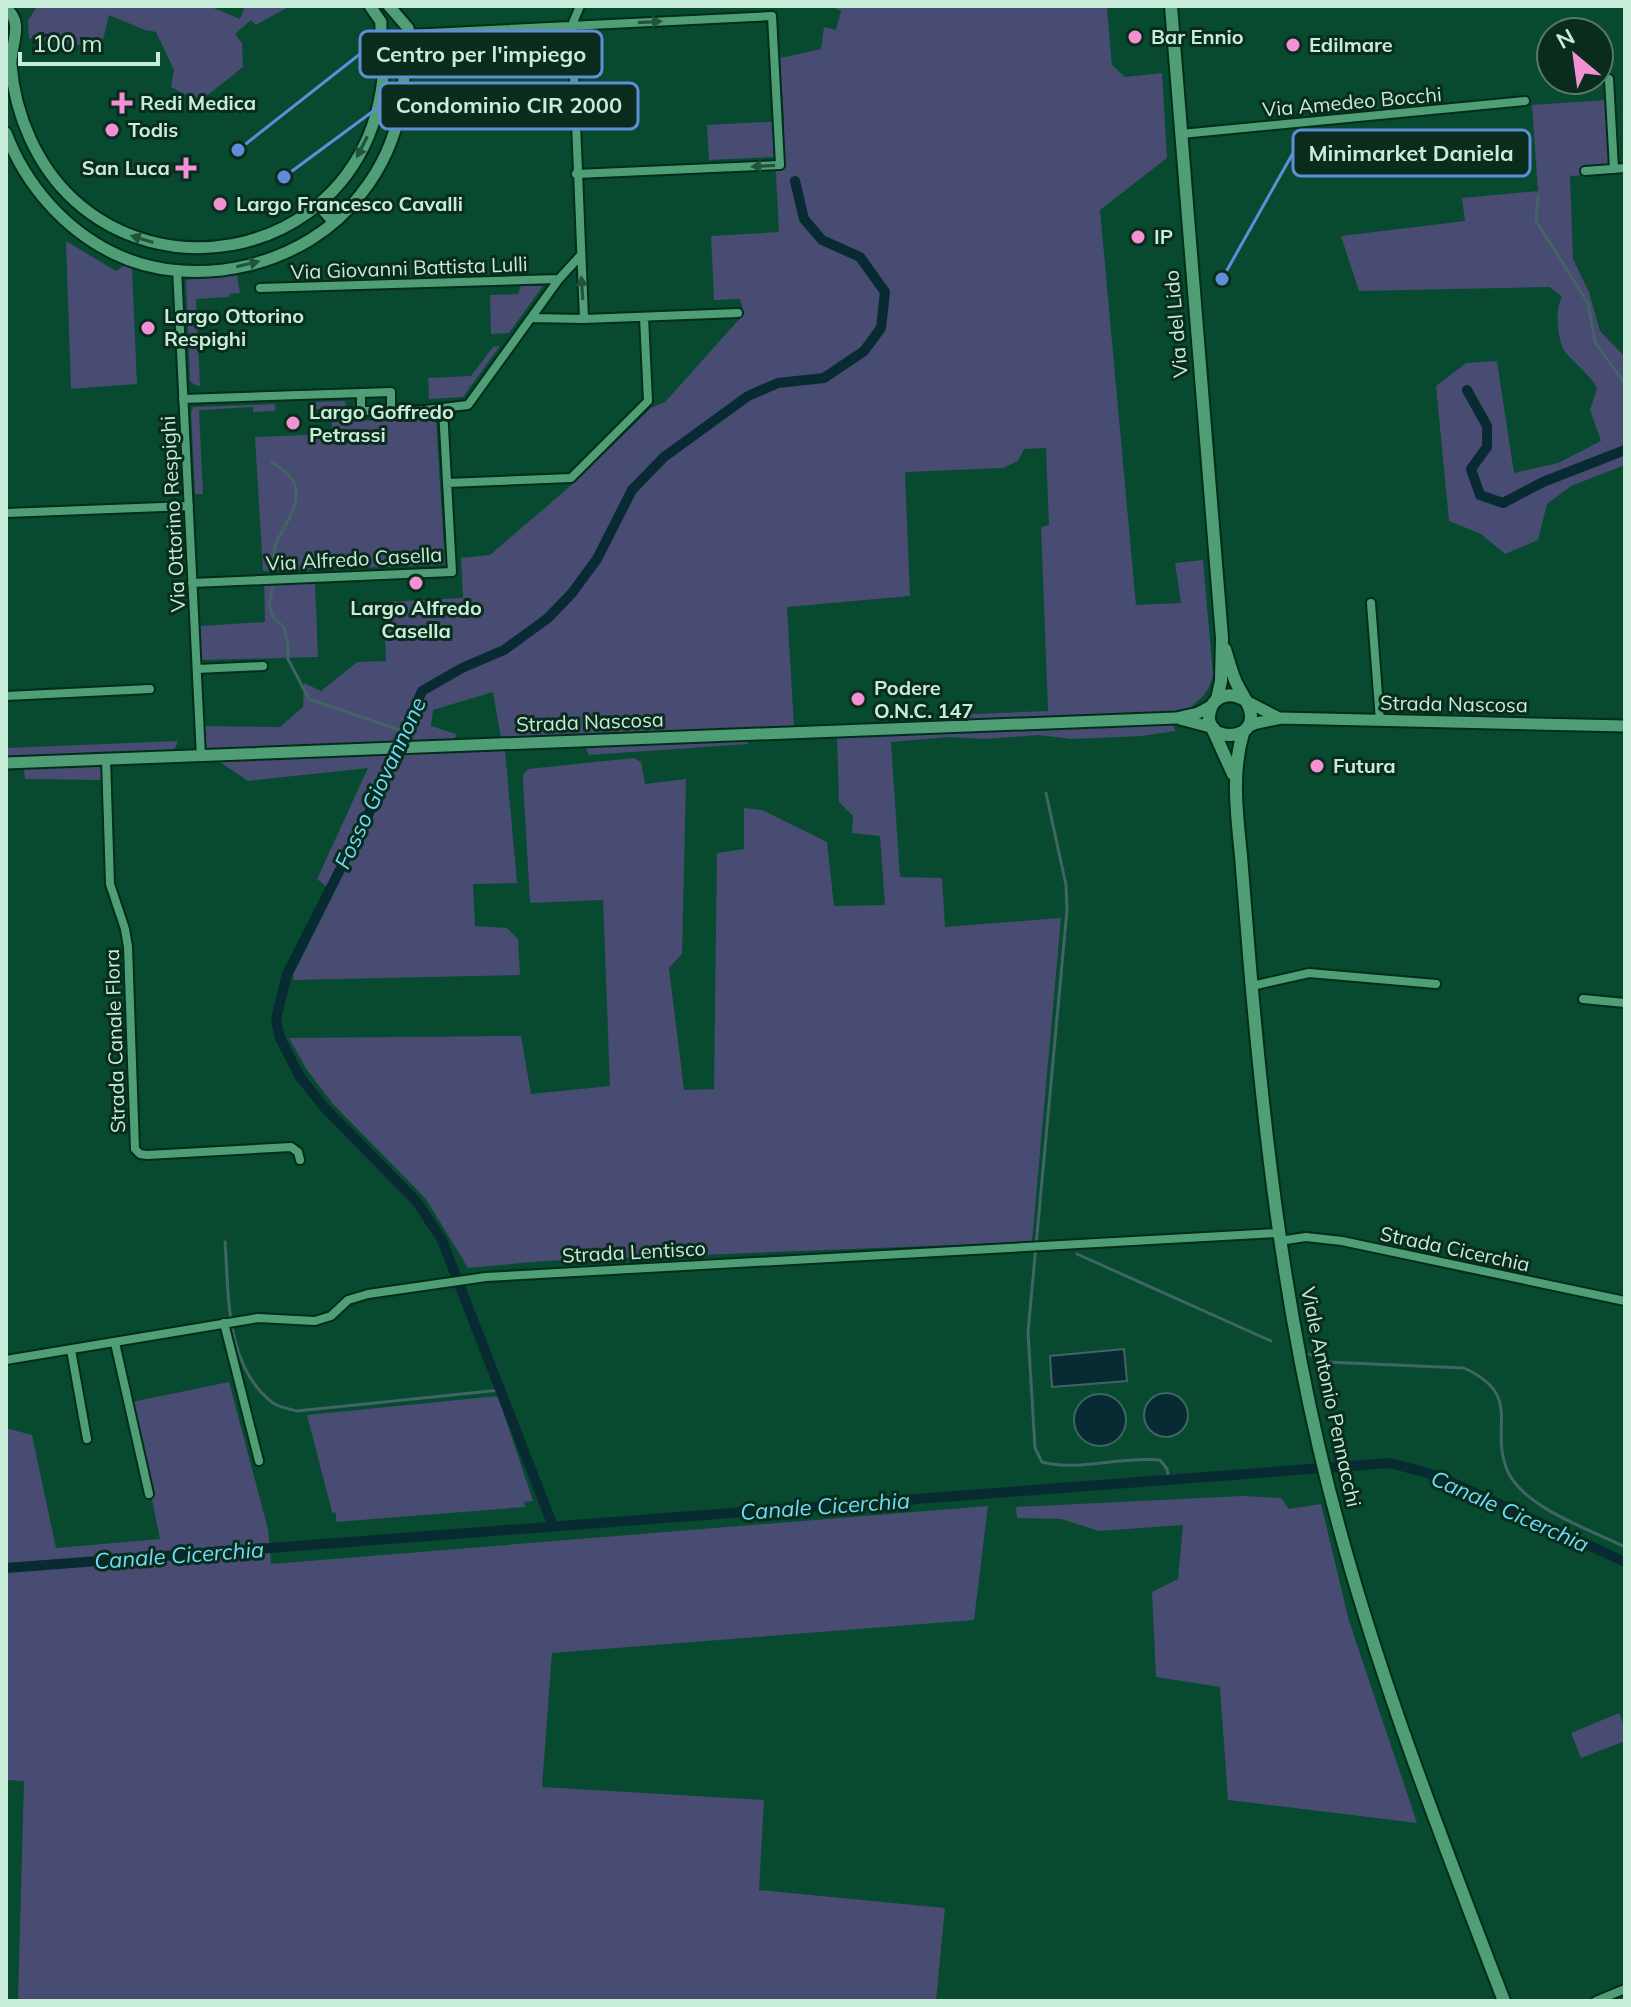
<svg xmlns="http://www.w3.org/2000/svg" width="1631" height="2007" font-family="Mulish,sans-serif">
<rect width="100%" height="100%" fill="#074a2f"/>
<path fill="#484b72" d="M37 6H209L240 19 245 6H290L256 25 251 20 235 34 242 43 243 67 199 102 171 87 174 70 156 32 145 30 109 15 101 48 29 38 28 21Z
M830 6H1125L1107 8 1112 65 1125 77 1162 73 1167 158 1100 210 1136 605 1181 603 1175 563 1203 560 1213 675C1207 700 1199 695 1187 713L1171 716 1175 731 1142 736 1072 739 1038 735 985 739 948 737 891 742 900 877 942 878 945 927 1061 918 1032 1242 544 1261 468 1268 426 1199 333 1104 307 1070 289 1038 521 1036 531 1094 610 1086 603 900 530 903 523 781V775L528 769 634 758 641 762 645 784 686 779 682 954 669 968 684 1090 714 1089 717 853 744 849V808L762 810 827 842 834 906 885 905 880 836 852 833 853 816 839 802 837 737 928 733 948 715 1048 711 1041 527 1049 525 1046 448 1024 449 1018 461 1003 468 905 472 910 596 787 607 794 726 746 728 748 744 589 755 580 735 501 738 493 692 433 710 431 726 456 734 452 753 505 750 517 883 473 884 475 926 507 928 518 939 520 975 294 980 293 975 334 893 317 879 368 768 248 781 205 752 203 726 280 727 303 707 304 683 321 691 357 662 386 661 384 602 463 598 461 558 490 555 575 482 651 408 665 402 744 314 740 299 714 300 711 236 779 232 775 157 709 160 707 125 784 121 780 58 821 49 824 27 836 30 841 11Z
M1605 100 1610 173 1570 176 1573 259 1589 292 1600 331 1625 357V465L1571 486 1547 504 1538 540 1505 554 1481 534 1449 521 1436 386 1466 363 1497 361 1514 473 1558 463 1601 441 1590 410 1597 388C1588 371 1568 359 1563 348 1557 335 1555 309 1562 297L1550 287 1359 291 1341 236 1465 221 1462 198 1538 191 1532 105Z
M66 241 116 271 125 265 132 268 137 384 71 389Z
M237 275 240 293 229 294V297L196 299 200 386 195 385 190 381 186 280Z
M521 285 543 286 509 333 491 334 490 295 518 294Z
M500 346 463 397 429 399 428 378 471 376 493 347Z
M345 401 348 421 436 419 445 565 263 571 255 437 332 434V409H311L309 405 313 402Z
M274 404 276 408 274 411 253 412V407L199 410 203 494H195L191 412 193 407Z
M315 582 318 657 202 660 199 626 265 622 264 584Z
M178 741 173 753 113 755 102 780 25 779 23 760 6 761V748Z
M229 1382 268 1529 271 1564 988 1506 974 1620 552 1653 542 1787 764 1800 759 1890 945 1908 936 2001H18L24 1781 6 1780V1428L32 1435 56 1548 160 1539 132 1402Z
M498 1396 533 1501 524 1502 525 1507 336 1522V1513L332 1512 307 1415Z
M1242 1496 1281 1498 1289 1509 1321 1504 1349 1621 1417 1823 1228 1800 1220 1687 1156 1677 1152 1592 1178 1579 1183 1525 1099 1531 1061 1519 1017 1518 1016 1507Z
M1619 1713 1625 1728V1741L1581 1758 1571 1733Z"/>
<path fill="#072a33" stroke="#416464" stroke-width="2" d="M1124 1349 1127 1381 1052 1387 1050 1356Z
M1144 1415a22 22 0 1 1 44 0a22 22 0 1 1-44 0Z
M1074 1420a26 26 0 1 1 52 0a26 26 0 1 1-52 0Z"/>
<g fill="none" stroke-linecap="round" stroke-linejoin="round">
<path stroke="#416464" stroke-width="3" d="M1538 195 1536 221 1588 303 1595 342 1625 384
M271 461C277 466 286 471 291 478 306 498 285 524 276 543 273 550 274 560 273 568
M274 583 269 604 273 617 284 627 288 645V659L309 699 405 732
M1046 793 1066 885 1067 910 1028 1332 1035 1448 1042 1462C1080 1472 1121 1456 1160 1460L1167 1469 1169 1480
M225 1242C229 1295 225 1367 273 1403 279 1407 289 1409 297 1411L500 1390
M1077 1254 1271 1341
M1309 1354 1326 1362 1464 1368C1525 1396 1488 1427 1508 1472 1525 1508 1591 1530 1625 1547"/>
<path stroke="#072a33" stroke-width="10" d="M1467 390 1487 426V447L1471 469 1480 495 1503 503 1543 482 1625 450
M553 1526 442 1240 417 1202 324 1107 300 1077 280 1038 276 1019 287 974 375 801 422 691 462 668 504 650 548 618 572 593 597 559 632 490 664 457 748 396 778 383 824 378 864 351 881 328 885 292 860 257 822 240 804 219 795 181
M6 1568 1390 1463 1438 1476 1625 1562"/>
<defs>
<path id="minor" d="M580 6 572 25 584 319
M409 34 772 16 780 165 576 174
M1609 79 1614 169
M1181 134 1525 101
M1585 171 1625 168
M177 269 201 757
M260 288 559 279
M531 318 584 319 738 313
M183 399 361 393
M391 410V392L361 393V411L425 410 468 405 559 279 580 256
M447 483 571 478 648 401 644 317
M6 513 189 506
M192 583 452 572 443 409
M1371 603 1380 721
M197 669 263 666
M6 696 150 689
M106 759 110 884 125 929 128 947 135 1149 140 1154 147 1155 291 1147 298 1152 300 1160
M1252 986 1309 973 1436 984
M1583 999 1625 1003
M1279 1241 1306 1237 1342 1241 1625 1301
M224 1323 259 1461
M115 1343 149 1494
M71 1350 87 1439
M6 1360 258 1318 315 1321 331 1316 348 1300 368 1294 486 1277 1277 1233
M1596 2001 1625 1989"/>
<path id="tertiary" d="M6 9C25 22 10 46 11 65 15 115 37 166 74 200 163 281 310 256 364 146 377 120 384 87 384 58 384 43 380 39 381 22L370 6
M6 133C25 184 64 229 113 253 194 293 307 266 361 194 381 169 395 138 401 106 405 82 404 58 409 34L408 28 389 6
M318 204 334 222
M1246 701 1277 717
M1180 719 1214 728
M1247 727 1257 723 1281 718 1625 726
M6 763 1176 718 1198 713 1211 706"/>
<path id="secondary" d="M1171 6 1222 638 1221 681 1217 699
M1217 732C1233 740 1256 732 1250 710 1247 700 1239 690 1235 680 1231 670 1228 659 1225 649
M1243 733C1231 774 1237 814 1241 856 1244 893 1247 930 1250 967 1264 1129 1282 1289 1319 1448 1363 1638 1434 1819 1504 2001
M1233 774 1209 721C1208 698 1227 689 1245 700"/>
</defs>
<use href="#minor" stroke="#012d1a" stroke-width="12"/>
<use href="#tertiary" stroke="#012d1a" stroke-width="15"/>
<use href="#secondary" stroke="#012d1a" stroke-width="16"/>
<use href="#minor" stroke="#509e76" stroke-width="8"/>
<use href="#tertiary" stroke="#509e76" stroke-width="11"/>
<use href="#secondary" stroke="#509e76" stroke-width="12"/>
</g>
<defs><path id="oneway-solid" d="M-6-.8H1V-3.2L6.5 0L1 3.2V.8H-6Z" transform="scale(2)"/></defs>
<g fill="#22543c">
<use href="#oneway-solid" transform="translate(650 22) rotate(-3)"/>
<use href="#oneway-solid" transform="translate(362 147) rotate(117)"/>
<use href="#oneway-solid" transform="translate(763 166) rotate(177)"/>
<use href="#oneway-solid" transform="translate(142 239) rotate(-163)"/>
<use href="#oneway-solid" transform="translate(248 264) rotate(-13)"/>
<use href="#oneway-solid" transform="translate(582 288) rotate(-94)"/>
</g>
<g fill="#f491d4" stroke="#0a2c1c" stroke-width="3">
<circle cx="1135" cy="37" r="8"/>
<circle cx="1293" cy="45" r="8"/>
<path d="M118 91h8v8h8v8h-8v8h-8v-8h-8v-8h8z"/>
<circle cx="112" cy="130" r="8"/>
<path d="M182 156h8v8h8v8h-8v8h-8v-8h-8v-8h8z"/>
<circle cx="220" cy="204" r="8"/>
<circle cx="1138" cy="237" r="8"/>
<circle cx="148" cy="328" r="8"/>
<circle cx="293" cy="423" r="8"/>
<circle cx="416" cy="583" r="8"/>
<circle cx="858" cy="699" r="8"/>
<circle cx="1317" cy="766" r="8"/>
</g>
<g text-anchor="middle" stroke-width="6" stroke-linejoin="round" paint-order="stroke">
<g font-size="20" font-weight="bold" fill="#c7ecd7" stroke="#0a2c1c" text-anchor="start">
<text x="1151" y="44">Bar Ennio</text>
<text x="1309" y="52">Edilmare</text>
<text x="140" y="110">Redi Medica</text>
<text x="128" y="137">Todis</text>
<text x="170" y="175" text-anchor="end">San Luca</text>
<text x="236" y="211">Largo Francesco Cavalli</text>
<text x="1154" y="244">IP</text>
<text x="164" y="323">Largo Ottorino<tspan x="164" dy="23">Respighi</tspan></text>
<text x="309" y="419">Largo Goffredo<tspan x="309" dy="23">Petrassi</tspan></text>
<text x="416" y="615" text-anchor="middle">Largo Alfredo<tspan x="416" dy="23">Casella</tspan></text>
<text x="874" y="695">Podere<tspan x="874" dy="23">O.N.C. 147</tspan></text>
<text x="1333" y="773">Futura</text>
</g>
<g font-size="20" fill="#c7ecd7" stroke="#0a2c1c">
<text transform="translate(1352 102) rotate(-5)" y="7">Via Amedeo Bocchi</text>
<text transform="translate(409 268) rotate(-2)" y="7">Via Giovanni Battista Lulli</text>
<text transform="translate(1176 324) rotate(-95)" y="7">Via del Lido</text>
<text transform="translate(173 514) rotate(-93)" y="7">Via Ottorino Respighi</text>
<text transform="translate(354 559) rotate(-3)" y="7">Via Alfredo Casella</text>
<text transform="translate(1454 704) rotate(1)" y="7">Strada Nascosa</text>
<text transform="translate(590 722) rotate(-2)" y="7">Strada Nascosa</text>
<text transform="translate(115 1041) rotate(-92)" y="7">Strada Canale Flora</text>
<text transform="translate(1455 1249) rotate(12)" y="7">Strada Cicerchia</text>
<text transform="translate(634 1252) rotate(-3)" y="7">Strada Lentisco</text>
<text transform="translate(1331 1397) rotate(78)" y="7">Viale Antonio Pennacchi</text>
</g>
<g font-size="22" font-style="italic" fill="#6fdbfb" stroke="#0a2c1c">
<text transform="translate(380 783) rotate(-65)" y="8">Fosso Giovannone</text>
<text transform="translate(825 1506) rotate(-4)" y="8">Canale Cicerchia</text>
<text transform="translate(1510 1511) rotate(24)" y="8">Canale Cicerchia</text>
<text transform="translate(179 1555) rotate(-4)" y="8">Canale Cicerchia</text>
</g>
</g>
<path fill="none" stroke="#618dd8" stroke-width="3" d="M238 150L360 54M284 177L380 106M1222 279L1293 153"/>
<g fill="#618dd8" stroke="#0a2c1c" stroke-width="3">
<circle cx="238" cy="150" r="8"/>
<circle cx="284" cy="177" r="8"/>
<circle cx="1222" cy="279" r="8"/>
</g>
<g fill="#0a2c1c" stroke="#618dd8" stroke-width="3">
<rect x="360" y="31" width="242" height="46" rx="8"/>
<rect x="380" y="83" width="258" height="46" rx="8"/>
<rect x="1293" y="130" width="237" height="46" rx="8"/>
</g>
<g font-size="22" text-anchor="middle" font-weight="bold" fill="#c7ecd7">
<text x="481" y="62">Centro per l'impiego</text>
<text x="509" y="113">Condominio CIR 2000</text>
<text x="1411" y="161">Minimarket Daniela</text>
</g>
<rect width="1631" height="2007" fill="none" stroke="#c7ecd7" stroke-width="16"/>
<g transform="translate(1575 56) rotate(331)"><circle r="38" fill="#0a2c1c" stroke="#567967" stroke-width="2"/>
<path d="M0-6L14 30L0 20L-14 30Z" fill="#f491d4"/>
<text y="-12" font-size="22" font-weight="bold" text-anchor="middle" fill="#c7ecd7">N</text>
</g>
<path d="M20 52v12h138v-12" fill="none" stroke="#c7ecd7" stroke-width="4"/>
<text x="32" y="52" font-size="24" fill="#c7ecd7" stroke="#0a2c1c" stroke-width="6" paint-order="stroke">100 m</text>
</svg>
